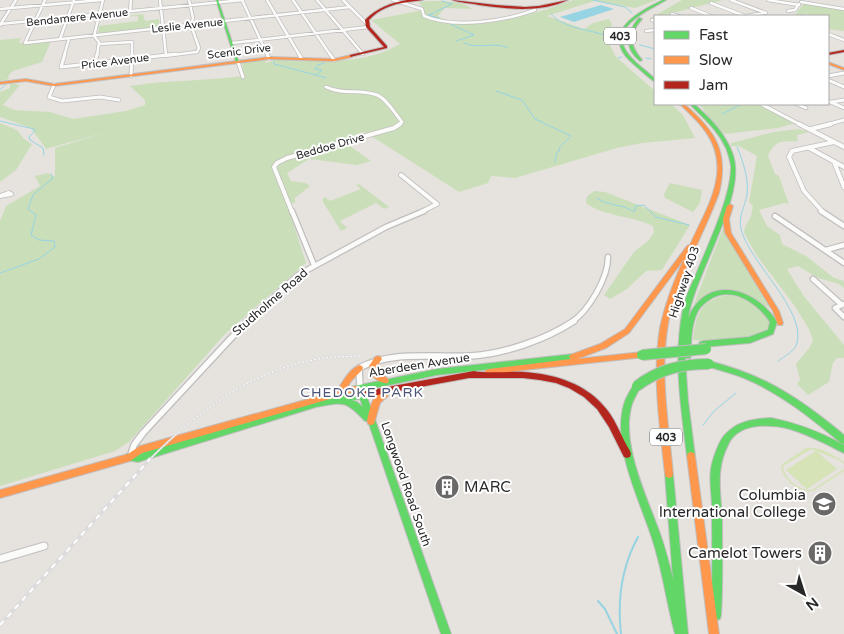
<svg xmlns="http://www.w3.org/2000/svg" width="844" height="634" font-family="'Varela Round',sans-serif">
<rect width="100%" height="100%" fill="#e6e2de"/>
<path fill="#cadfb9" d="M573 0H657L635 8 594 1 547 16 584 29 593 23 609 19 612 24 610 32 619 33V43L610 45 615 56 655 91V104H671L683 115 695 138 642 143 617 148 515 178 491 176 488 183 459 192 365 132 324 145 344 142 371 161 357 165 309 159 287 173 291 181 306 183 310 186 295 198V203L287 204 306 263 225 334 129 442 115 451 0 486V221L6 206 40 186 35 176 48 173 55 177V148L107 132 46 149 31 128 0 117V92L10 88V83L20 85 3 105 14 110 50 112 73 119 126 111 145 105V100L130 86C168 80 206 81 244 76L242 63 266 60 265 63 275 60C316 61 363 66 400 44L371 20 424 10 419 2C434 0 463 0 472 9L445 8 438 16C468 36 542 12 573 0Z
M682 0H723L649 19Z
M804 3 844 9V31L828 29V16H807V11L805 16H794Z
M143 14 145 21 159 19V28L98 35 99 26 138 21V16L115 17Z
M21 38 19 42 21 43 51 41 42 62 13 71 8 76 9 79 0 81V40Z
M709 104H758L796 123 778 128 725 134 717 128 700 105Z
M0 123 17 130 24 139 32 144 16 170 0 182Z
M798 129 809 132 797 135 798 141C782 142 775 139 768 156L775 174 779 176 789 204 785 203 759 210 767 226 780 235 782 244 806 256 834 278 844 281V288L839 284 818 278 798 266 787 269 803 295 844 345V358H837L833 363 829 382 808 395 797 384 800 380 796 364 810 347 813 340 809 329 794 305 757 256 744 233 745 227 751 216 753 206 749 202 757 156 739 146H731V143L774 132Z
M670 183 702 190 700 203 693 212 665 198 664 194Z
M359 184 389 207 384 209 376 203 340 221 347 228 341 231 323 202V198L325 197 330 201 361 189 356 185Z
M595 191 605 192 690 225 662 270 646 271 627 289 610 299 604 295 634 252 649 240 654 232 653 226C633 216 602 216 586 203 586 196 589 194 595 191Z
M723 228 771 309 747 294 707 295 694 304Z
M729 295C752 298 759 304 772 323L762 334 710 341 693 340C696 313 701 299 729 295Z"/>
<path fill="#d5e3b6" d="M806 448C818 446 834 455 844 462V464L839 460 811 449 783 466C784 479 800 491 812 490L844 469V471L813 491C800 494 781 478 781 465Z
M816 451 837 469 807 489 786 470Z"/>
<path fill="#96d4e3" d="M601 5 614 9 574 22 560 17Z"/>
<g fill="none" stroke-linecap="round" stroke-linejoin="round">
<path stroke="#96d4e3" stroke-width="1" d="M593 0 625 7 632 13
M435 12 452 4 442 1
M434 13 428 15 439 18
M551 14C566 31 593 28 613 39
M444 21 474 35 456 41
M464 43C478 50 494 41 508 48
M640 45 655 49
M618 58 622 57
M646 58 651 59
M274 61V64L316 75
M324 63 318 65 315 69 322 70 316 75 326 78
M0 90 6 84
M496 91 522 100 535 119 571 136 559 148 560 150 557 152 555 162
M722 114 742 104
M0 121 34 129 35 131 29 137 30 140 43 148 44 155
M737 147C743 161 749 179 747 195 745 206 738 217 741 229 749 262 806 310 797 343 795 351 785 356 778 361
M597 198C610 207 619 203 633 211H635V206L644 205 656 217 689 225
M0 273 39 259 55 247 54 241 39 240 31 235 36 215 28 209 33 195 53 178 51 174
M703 425 714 411 736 393"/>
<path stroke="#96d4e3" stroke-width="2" d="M598 601 605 609 617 634
M621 634C617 599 621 568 638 537"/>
<defs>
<path id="street-far5" d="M45 0 25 43 350 7
M160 0 166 55
M242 0 268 56
M267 0 300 56
M293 0 331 56
M317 0 363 54
M343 0 366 23
M393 0 422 9 424 16C456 29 504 21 535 10
M731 0 766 13
M768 0 799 5
M801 2 844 9
M711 3 745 16
M691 8 711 16
M0 9 101 0
M130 11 131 0
M788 11 795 10 799 4
M672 14 679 16
M745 16 764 13
M652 20 655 21
M0 24 243 0
M0 25 16 0
M646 31 655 30
M828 34 844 40
M60 39 74 0
M232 43 368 27
M99 44 132 42V56
M64 56 69 39
M97 56 99 42 94 36 103 0
M164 56 197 52 199 48 191 25 193 18 189 0"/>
<path id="street-far4" d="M65 54 61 67 176 54
M267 54 269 58
M299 54 301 58
M330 54 334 60
M238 62 243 77
M95 64 97 54
M131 76 132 54
M828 76 844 73
M828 80 844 87
M54 85 49 97 62 101 100 97 119 100
M326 87C342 95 361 89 377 95 387 99 395 114 402 122L398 125
M828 101 844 108
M832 102 844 100
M761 104 801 125
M797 104 806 108
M826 125 844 120"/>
<path id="street-far3" d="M799 124 844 147
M811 129 831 124
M809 148 844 167
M834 162 844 187
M401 175 437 204 421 212
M9 193 11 194 0 196Z
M292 212 274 167 277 163 287 158 394 128 400 124
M823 212 804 191 789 157 792 151 834 142"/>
<path id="street-far2" d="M292 211 314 265
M821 211 844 226
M775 216 844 263
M826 250 844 245
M813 279 842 305
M844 304 835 308 844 317
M246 322 298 275 386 227 424 211
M572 322C589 310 608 278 608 257"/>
<path id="street-far1" d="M360 388 359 368C394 350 431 358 469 356 504 354 545 340 574 321
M130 457 134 445 143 433 247 321"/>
<path id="street" d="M0 559 44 546"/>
<path id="fast" d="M216 0H218L239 63 236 62Z
M663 0H666C648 11 606 27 629 55 636 64 647 71 655 79V82C649 78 643 72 637 67 630 61 622 54 620 45 613 24 648 7 663 0Z
M639 18 642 19C628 35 629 44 642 60L640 61C624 48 626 33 639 18Z
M690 104H694C710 118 726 134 733 155 747 196 695 273 688 318 707 273 756 288 777 322L773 334 750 343 703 347 700 346 699 344 700 342 703 341 749 337 768 330 770 322C759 305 736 287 714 297 707 301 700 306 697 313 691 326 691 342 691 356L690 358H685L688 401 695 456 694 459 691 460 688 459 687 456C681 407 673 358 683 309 685 298 690 288 695 277 706 249 732 196 731 166 730 160 728 153 726 148 718 130 703 118 690 104Z
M573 354 576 355 577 357 576 359 573 360 437 375 365 390 369 392 370 394 367 397 451 634H441L368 421H365C345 400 344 402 316 407L138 462 127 460 126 457 127 454 130 453 138 454 316 401 358 392 352 391 351 389 352 387 355 386 437 369ZM360 399 363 407 357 402 352 400Z
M709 361C729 366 749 373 767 382 795 396 820 415 844 435V444L841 443C811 418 780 393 744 378 731 373 719 370 706 366L705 364 706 362Z
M637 383 640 384 641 386C638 392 634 398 632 404 620 442 646 495 659 531 665 547 669 563 673 579L665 474 666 471 669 470 672 471 673 474 688 634H675L674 630C667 603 663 575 655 548 643 505 611 449 624 404 626 397 631 390 634 384Z
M771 418C797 423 820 432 844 445V453C837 450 831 446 824 443 807 435 788 426 770 426 753 425 735 429 728 445 715 470 721 494 722 520 722 552 723 583 721 615L720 619 716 620 712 619 711 615C713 579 712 543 712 507 712 495 709 482 711 469 712 461 718 444 723 437 736 421 752 419 771 418Z"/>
<path id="slow" d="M351 55 352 57 334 61 269 59 54 86 26 81 0 84V82L26 79 54 84 269 57 334 59Z
M828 62 844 68V70L828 64Z
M680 104H684C715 131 729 151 719 193 705 231 684 267 672 306 657 361 668 418 673 474L672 477 669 478 666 477 665 474C660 426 652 376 660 328 665 304 674 281 684 259L629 333 606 348 577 359 642 352 645 353 646 355 645 357 524 370 489 375 486 374 485 372 486 370 489 369 571 359 569 357 570 355 600 344 625 329 687 246 690 245C706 209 733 171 706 132 699 122 689 113 680 104Z
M730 204 733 206 729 219 731 233 779 311 783 323 782 325H778L773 311 725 233 723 219 727 206Z
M378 356 381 357 382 359 377 366 378 371 388 379 389 381 388 383C382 384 374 379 371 374 370 372 370 368 369 366L375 357Z
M359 365 362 366 363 368 362 370 351 381 347 388 355 386 358 387 359 389 358 391 142 453 130 461 0 498V490L128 454 140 446 337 391C343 381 349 370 359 365Z
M388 388 391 389 392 391 391 393 380 403 374 424 371 425 368 424 367 421C371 405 371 396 388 388Z
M691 452 694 453 695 456 719 634H709L687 456 688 453Z"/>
<path id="jam" d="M407 0H423C419 1 413 1 408 2 392 4 379 9 369 20L370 27 387 46V48L350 57V55L384 47 366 27 365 20C377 8 390 3 407 0Z
M452 0 496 5 525 7 539 6 568 0C540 13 508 9 479 5 470 3 460 3 452 0Z
M844 50V52L828 55V53Z
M474 371C488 374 509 371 524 372 555 374 588 384 608 411 617 423 622 438 630 451L631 454 630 457 627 458 624 457 609 427 597 409 584 397 569 388 556 383 540 380 523 378H469L366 397 363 396 362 394 363 392 366 391Z"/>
</defs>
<use href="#street-far5" stroke="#c0bebf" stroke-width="4"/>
<use href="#street-far4" stroke="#c0bebf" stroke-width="4.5"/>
<use href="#street-far3" stroke="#c0bebf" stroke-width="5.5"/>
<use href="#street-far2" stroke="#c0bebf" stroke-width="7"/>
<use href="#street-far1" stroke="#c0bebf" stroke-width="8"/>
<use href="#street" stroke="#c0bebf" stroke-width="9"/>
<use href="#fast" stroke="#c0bebf" stroke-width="2"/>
<use href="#slow" stroke="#c0bebf" stroke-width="2"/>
<use href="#jam" stroke="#c0bebf" stroke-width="2"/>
<use href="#street-far5" stroke="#fbfbfa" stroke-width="2.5"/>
<use href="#street-far4" stroke="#fbfbfa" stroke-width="3"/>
<use href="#street-far3" stroke="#fbfbfa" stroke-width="4"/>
<use href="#street-far2" stroke="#fbfbfa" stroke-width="4.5"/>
<use href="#street-far1" stroke="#fbfbfa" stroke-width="5.5"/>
<use href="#street" stroke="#fbfbfa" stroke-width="7"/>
<use href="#fast" fill="#63d668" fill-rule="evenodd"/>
<use href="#slow" fill="#ff974d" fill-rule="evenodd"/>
<use href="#jam" fill="#b3261e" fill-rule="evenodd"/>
<defs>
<path id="rail-far1" d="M149 460C196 413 250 371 318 359 332 356 346 357 360 356"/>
<path id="rail" d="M0 625 150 459"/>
</defs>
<use href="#rail-far1" stroke="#dddcdd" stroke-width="2"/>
<use href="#rail" stroke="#dddcdd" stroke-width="4"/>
<use href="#rail-far1" stroke="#fff" stroke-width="1" stroke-dasharray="2" stroke-linecap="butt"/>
<use href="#rail" stroke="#fff" stroke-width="2" stroke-dasharray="5.5" stroke-linecap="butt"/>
<defs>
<path id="fast-bridge" d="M642 355 706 349
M637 386C659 369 682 364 709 364"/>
</defs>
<use href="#fast-bridge" stroke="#bfbdbc" stroke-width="12" stroke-linecap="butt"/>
<use href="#fast-bridge" stroke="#63d668" stroke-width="10"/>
</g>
<defs>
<symbol id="building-disc" viewBox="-11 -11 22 22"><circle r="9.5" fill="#6a6968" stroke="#fff"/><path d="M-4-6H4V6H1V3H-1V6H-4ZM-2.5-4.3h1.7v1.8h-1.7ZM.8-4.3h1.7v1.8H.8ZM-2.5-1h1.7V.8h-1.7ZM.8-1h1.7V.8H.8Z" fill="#fff"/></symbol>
<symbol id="school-disc" viewBox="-11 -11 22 22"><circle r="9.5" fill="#6a6968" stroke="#fff"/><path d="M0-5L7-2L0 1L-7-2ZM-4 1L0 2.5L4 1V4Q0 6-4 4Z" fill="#fff"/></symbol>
</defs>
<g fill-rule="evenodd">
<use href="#building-disc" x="433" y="473" width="28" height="28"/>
<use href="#school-disc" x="810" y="490" width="28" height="28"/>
<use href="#building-disc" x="806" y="539" width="28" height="28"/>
</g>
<g text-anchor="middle" stroke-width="4" stroke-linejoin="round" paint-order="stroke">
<g font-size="11" fill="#282828" stroke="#fff">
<text transform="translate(77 17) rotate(-6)" y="4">Bendamere Avenue</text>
<text transform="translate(187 25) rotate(-6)" y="4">Leslie Avenue</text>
<text transform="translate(239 51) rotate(-7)" y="4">Scenic Drive</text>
<text transform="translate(115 61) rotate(-7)" y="4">Price Avenue</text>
<text transform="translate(330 146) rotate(-16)" y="4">Beddoe Drive</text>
</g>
<g fill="#fff" stroke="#686868" stroke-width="1">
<rect x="604" y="27.5" width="32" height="17" rx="4"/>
<rect x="650" y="428.5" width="32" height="17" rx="4"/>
</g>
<g font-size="11" font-weight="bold" fill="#282828">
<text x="620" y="40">403</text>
<text x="666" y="441">403</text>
</g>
<g font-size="12" fill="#282828" stroke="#fff">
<text transform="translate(684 282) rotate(-72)" y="4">Highway 403</text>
<text transform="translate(270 302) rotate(-41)" y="4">Studholme Road</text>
<text transform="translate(419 365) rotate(-9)" y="4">Aberdeen Avenue</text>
<text transform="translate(406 484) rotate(71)" y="4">Longwood Road South</text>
</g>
<g font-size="14" letter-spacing="1" fill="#4c5575" stroke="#fff">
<text x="362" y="397">CHEDOKE PARK</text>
</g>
<g font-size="15" fill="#282828" stroke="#fff" text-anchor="end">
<text x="464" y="492" text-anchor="start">MARC</text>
<text x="806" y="500">Columbia<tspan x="806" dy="17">International College</tspan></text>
<text x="802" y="558">Camelot Towers</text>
</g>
</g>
<rect x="654" y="15" width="175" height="90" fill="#ffffff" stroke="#a9a9a9"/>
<rect x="664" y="31" width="25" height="8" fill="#63d668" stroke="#a9a9a9"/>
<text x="699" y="40" font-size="15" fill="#282828">Fast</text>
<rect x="664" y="56" width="25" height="8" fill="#ff974d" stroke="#a9a9a9"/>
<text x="699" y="65" font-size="15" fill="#282828">Slow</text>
<rect x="664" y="81" width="25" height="8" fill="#b3261e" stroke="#a9a9a9"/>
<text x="699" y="90" font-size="15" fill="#282828">Jam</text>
<g transform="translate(804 594) rotate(141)" stroke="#ffffff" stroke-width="4" paint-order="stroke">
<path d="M0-4L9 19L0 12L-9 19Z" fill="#282828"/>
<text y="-8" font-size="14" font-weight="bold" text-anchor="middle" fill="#282828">N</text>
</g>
</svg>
